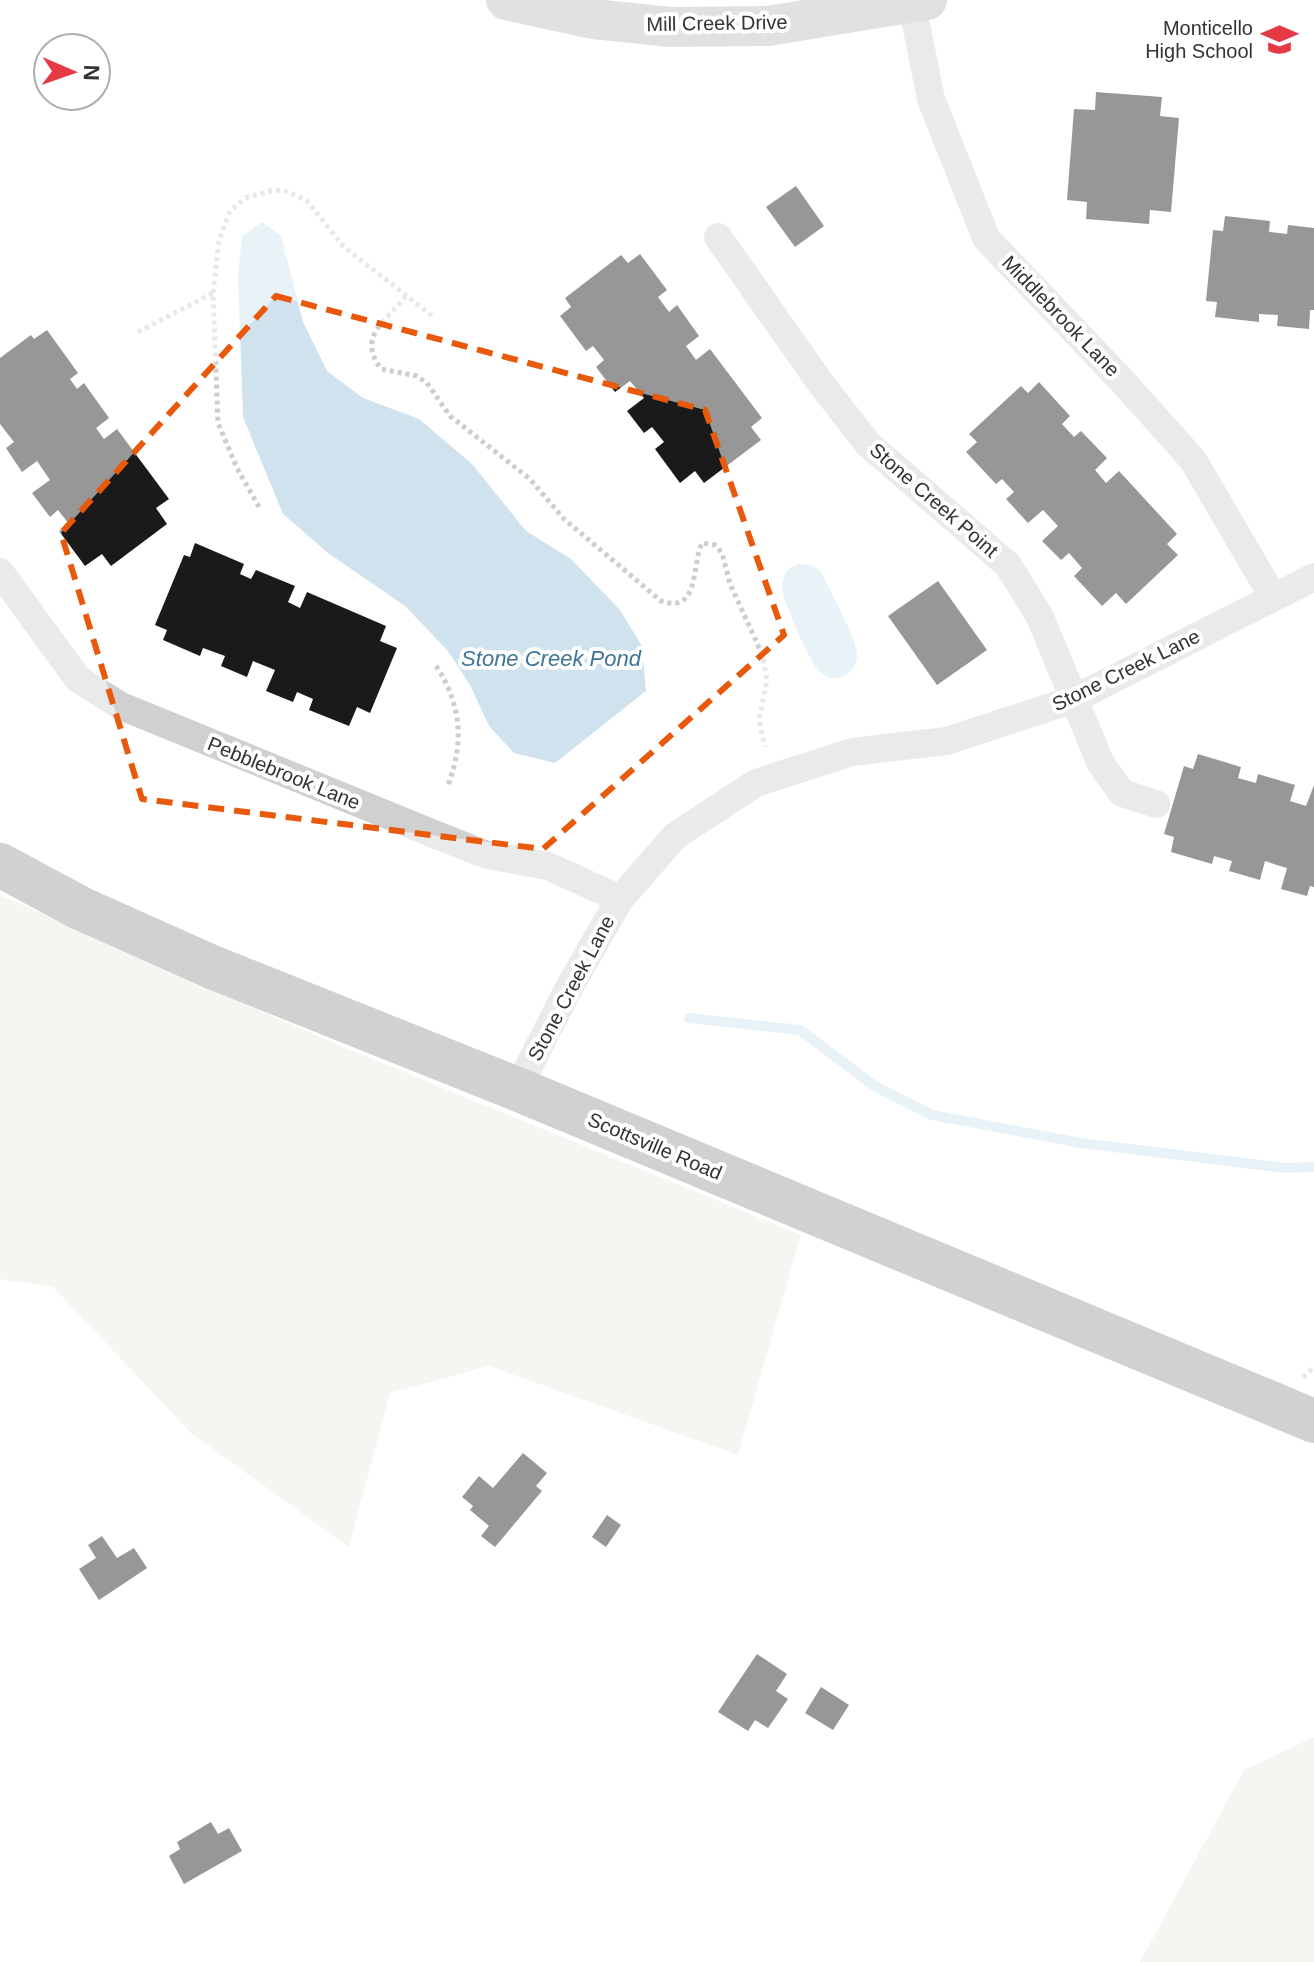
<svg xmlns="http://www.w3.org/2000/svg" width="1314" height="1962" font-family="Arial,sans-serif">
<rect width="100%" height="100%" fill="#fff"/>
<path fill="#e6ecdf" d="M0 895 336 1044 801 1235 738 1455 489 1366 390 1393 349 1547 192 1434 53 1287 0 1279Z
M1314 1737V1962H1140L1244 1770Z"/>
<path fill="#cfe2ee" d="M262 222 281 236 303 322 327 371 363 398 419 419 472 464 526 531 571 559 620 610 642 646 646 691 555 763 514 753 489 726 470 685 448 651 405 606 328 553 283 514 243 417 238 277 242 236Z
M799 564 810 565 821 572C829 588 855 637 857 652 859 673 835 687 820 672 809 661 787 609 783 593 782 588 782 580 785 575 787 568 793 566 799 564Z"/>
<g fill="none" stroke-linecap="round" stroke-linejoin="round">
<path stroke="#cfe2ee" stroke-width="10" d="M689 1018 800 1030 876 1087 932 1115 1081 1143 1285 1168 1314 1167"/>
</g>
<path fill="#1a1a1a" d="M1096 92 1162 97 1160 116 1179 118 1171 212 1150 210 1149 224 1086 219 1087 202 1067 200 1074 109 1095 110Z
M796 186 824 226 795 247 766 207Z
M1225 216 1270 221 1269 232 1287 234 1288 225 1314 228V310H1310L1309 329 1277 326 1278 315 1259 314V322L1215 317 1217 302 1206 301 1213 230 1223 231Z
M640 254 667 290 658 297 669 312 677 305 699 336 686 346 696 360 710 349 762 418 751 427 761 440 704 483 695 471 680 483 655 449 664 442 652 427 644 433 627 411 644 398 630 381 615 392 596 367 604 360 593 346 586 351 560 316 571 307 565 298 621 255 628 263Z
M47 330 78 373 70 379 77 389 84 383 109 418 96 428 104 439 117 429 169 499 156 508 167 524 111 566 102 554 85 566 59 531 69 524 58 510 50 517 32 493 50 480 37 461 22 472 6 448 14 442 0 424V358L31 335 34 339Z
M1039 382 1070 416 1062 424 1074 437 1081 431 1107 458 1095 470 1106 483 1119 471 1177 534 1167 544 1178 555 1126 604 1116 593 1102 606 1074 576 1082 568 1069 553 1061 560 1042 541 1058 526 1043 510 1028 523 1006 499 1014 492 1002 479 996 484 966 452 977 442 969 434 1021 386 1028 393Z
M195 543 244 564 240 574 251 579 256 570 295 586 288 602 300 608 307 592 386 626 380 641 397 648 370 713 357 707 349 726 309 710 313 699 297 692 293 702 266 691 275 670 253 661 247 677 221 666 225 656 203 648 200 656 163 640 167 630 155 625 184 555 190 557Z
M938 581 987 650 937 685 888 616Z
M1198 754 1241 767 1238 778 1256 783 1258 774 1295 785 1290 801 1306 806 1314 785V887L1310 886 1307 896 1281 889 1287 868 1280 866 1265 861 1260 880 1229 871 1232 861 1214 856 1212 864 1171 852 1174 837 1164 834 1184 766 1193 769Z
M523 1453 547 1473 536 1486 542 1491 495 1547 481 1536 489 1526 470 1510 473 1506 462 1497 479 1476 493 1488Z
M607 1515 621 1525 606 1547 592 1537Z
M102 1536 117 1558 134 1548 147 1568 99 1600 79 1569 96 1558 88 1545Z
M757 1654 787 1674 776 1691 788 1699 768 1728 755 1720 748 1731 718 1712Z
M821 1687 849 1705 833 1730 805 1713Z
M211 1822 218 1834 229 1828 242 1851 184 1884 169 1856 180 1849 177 1842Z"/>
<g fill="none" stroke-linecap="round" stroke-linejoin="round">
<path stroke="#cdcdcd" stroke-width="5" stroke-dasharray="4 4" stroke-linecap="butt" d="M406 296C385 322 357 336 381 369L417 376 427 383 450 416 530 479 564 519 661 601C700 614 691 567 702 543L715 545 722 553 730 584 762 654 767 680 759 720 765 747
M138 332 213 293
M259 507 237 468 218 423 213 293 219 240 230 211 245 198 270 191 283 190 306 200 344 247 435 318
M436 666C462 705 464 743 448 785
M1303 1377 1314 1367"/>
<path stroke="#d0d0d0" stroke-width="28" d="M912 4 931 99 986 238 1126 385 1193 460 1273 597
M718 237 819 381 868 444 1008 565 1040 617 1101 764 1122 793 1156 804
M0 572 78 679 121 706 434 834 487 855 548 866 620 899
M517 1089 571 984 620 899 675 836 756 783 852 752 947 741 1074 699 1314 577"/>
<path stroke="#bdbdbd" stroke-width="40" d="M506 0 593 19 671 27 768 26 927 0"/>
<path stroke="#9a9a9a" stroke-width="44" d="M0 865 80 908 212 967 517 1089 1314 1421"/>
</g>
<path d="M0 0H1314V1962H0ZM276 296 705 410 784 635 543 849 142 799 61 533Z" fill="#fff" fill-opacity=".55" fill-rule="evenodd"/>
<path fill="none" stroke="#e8590c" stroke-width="6" stroke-dasharray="16 10" stroke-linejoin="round" d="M276 296 705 410 784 635 543 849 142 799 61 533Z"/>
<defs>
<symbol id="school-bare" viewBox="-9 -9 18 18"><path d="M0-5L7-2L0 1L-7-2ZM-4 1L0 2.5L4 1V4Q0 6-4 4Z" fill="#e63946" stroke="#fff" stroke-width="2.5" paint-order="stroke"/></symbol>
</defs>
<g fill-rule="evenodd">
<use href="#school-bare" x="1254" y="14" width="51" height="51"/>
</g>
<g text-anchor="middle" stroke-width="8" stroke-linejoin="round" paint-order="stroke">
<g font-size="20" fill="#333" stroke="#fff">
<text transform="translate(717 23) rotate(-1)" y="7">Mill Creek Drive</text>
<text transform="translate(1061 316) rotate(46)" y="7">Middlebrook Lane</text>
<text transform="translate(934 500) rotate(41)" y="7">Stone Creek Point</text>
<text transform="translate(1126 670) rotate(-26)" y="7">Stone Creek Lane</text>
<text transform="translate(284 773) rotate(22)" y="7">Pebblebrook Lane</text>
<text transform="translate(571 988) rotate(-62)" y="7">Stone Creek Lane</text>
<text transform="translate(655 1146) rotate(23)" y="7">Scottsville Road</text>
</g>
<g font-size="20" fill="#333" stroke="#fff" text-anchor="end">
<text x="1253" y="35">Monticello<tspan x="1253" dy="23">High School</tspan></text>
</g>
<g font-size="22" font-style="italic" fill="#3f7597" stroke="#fff">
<text x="551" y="666">Stone Creek Pond</text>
</g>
</g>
<g transform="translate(72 72) rotate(92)"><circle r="38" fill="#ffffff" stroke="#adadad" stroke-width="2"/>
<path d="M0-6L14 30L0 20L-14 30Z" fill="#e63946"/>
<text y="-12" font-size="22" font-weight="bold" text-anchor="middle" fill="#333333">N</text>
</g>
</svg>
